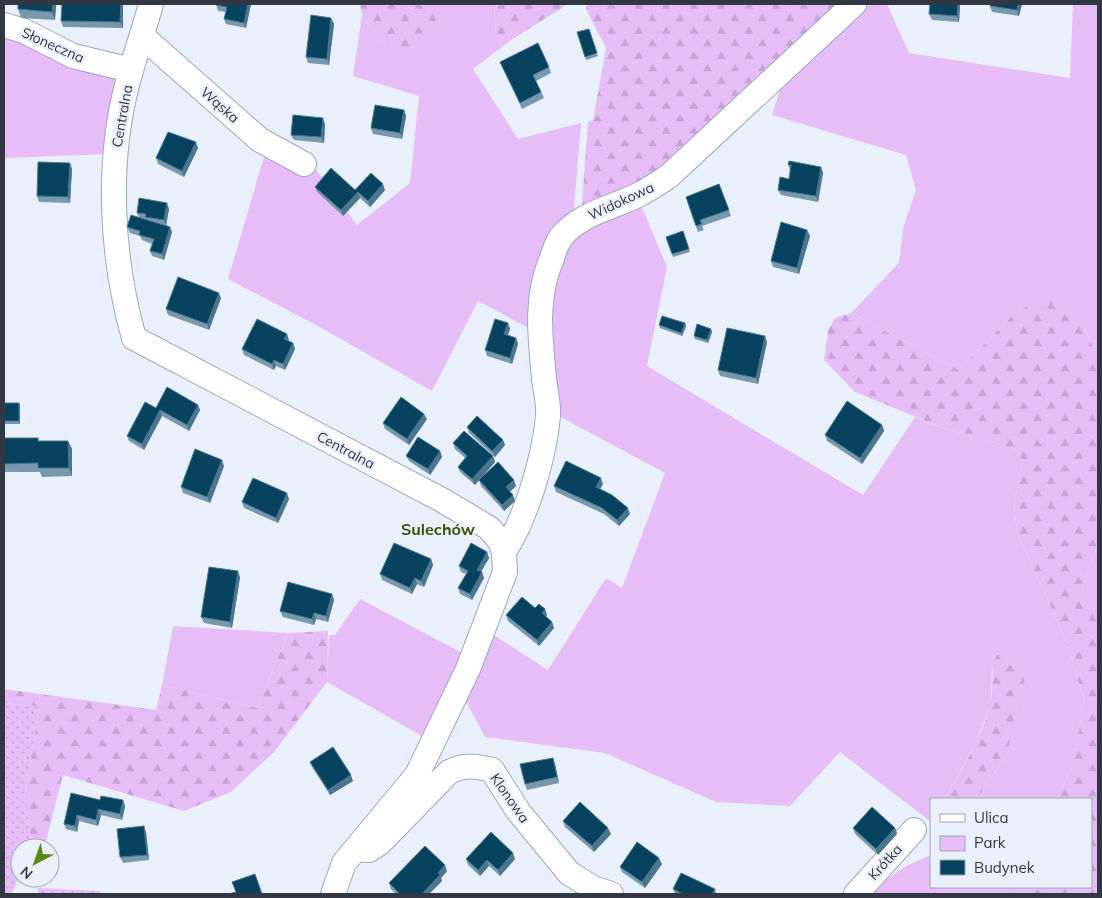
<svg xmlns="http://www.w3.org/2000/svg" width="1102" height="898" font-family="Mulish,sans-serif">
<defs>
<pattern id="forest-firs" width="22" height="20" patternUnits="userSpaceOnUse" patternTransform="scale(1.25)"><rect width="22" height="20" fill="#e7bdf8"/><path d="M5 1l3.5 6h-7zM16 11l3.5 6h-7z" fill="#c7a3d6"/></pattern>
<pattern id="garden-dots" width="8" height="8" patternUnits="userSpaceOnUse" patternTransform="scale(1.25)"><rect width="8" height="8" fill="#e7bdf8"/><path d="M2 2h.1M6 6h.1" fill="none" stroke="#c7a3d6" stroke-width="1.8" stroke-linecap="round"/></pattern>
</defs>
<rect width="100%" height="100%" fill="#eaf0fb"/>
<path fill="#e7bdf8" d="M443 4H494L496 35 511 40 473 69 518 139 581 123 573 220 536 332 478 301 432 391 318 326 228 279 269 140 308 159 357 225 410 183 419 96 353 76 362 15 386 47Z
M861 4H887L909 53 1070 78 1073 4H1098V349L1095 351 1085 328 1014 314 959 370 851 313 899 263 903 228 916 190 906 155 772 115 781 87Z
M4 30 126 72 112 154 4 158Z
M639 200 667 267 647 366 863 495 915 417 943 428 1015 449 1023 461 1014 503 1017 533 1067 642 1084 700 1073 764 1057 799H977L1005 757 992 665 991 703 975 745 945 799H931V822L840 752 790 806 716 802 605 753 485 737 462 694 489 632 548 670 606 578 622 588 665 473 553 413 549 303 564 243Z
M1098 543V612L1089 603 1082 589Z
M360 599 468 656 429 740 327 682 329 635H335Z
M173 626 288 633 257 708 162 685Z
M931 855V887H1011L1012 894H866L906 866Z"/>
<path fill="url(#forest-firs)" d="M360 4H443V5L429 37 407 53 386 47 362 15Z
M494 4H565V6L511 40 496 35Z
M587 4H847L669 171 581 216 588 122 593 120 606 48 586 9Z
M1045 296C1077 311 1081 319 1095 351L1098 349V543L1082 589 1089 603 1098 612V894H1012L1011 887H1091V799H1057L1073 764 1084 700 1067 642 1017 533 1014 503 1023 461 1015 449 943 428 855 392 824 360 828 330 835 318 851 313 959 370 1014 314Z
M328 631 327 682 274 752 231 792 184 811 63 775 45 845 42 848H31L29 820 23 805 39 707 4 703V689L156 710 162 685 257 708 288 633Z
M1010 653 1023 664 1025 691 1005 757 977 799H945C962 769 981 739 990 705 995 688 989 671 997 655Z"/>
<path fill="url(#garden-dots)" d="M4 703 39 707 23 805 29 820 31 848H20C20 863 20 882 11 894H4Z
M38 888 100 891 101 894H38Z"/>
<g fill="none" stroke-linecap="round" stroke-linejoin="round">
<defs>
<path id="minor" d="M151 4C144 30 135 55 128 81 106 163 111 256 134 338L442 500 489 528 500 541 504 552 505 572 468 669 417 775 344 863 333 894
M4 25 24 31 73 56 131 70
M142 36 260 140 304 164
M504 552C527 516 544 458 548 416 549 403 545 390 544 378 540 337 535 296 552 258 554 251 557 243 561 237 582 212 613 208 640 194 650 189 660 182 669 176L854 4
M357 849 369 850 380 843 449 772C464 764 476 766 492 770L518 811 569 873 593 888 611 894
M856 894 914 830"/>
</defs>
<use href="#minor" stroke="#9aa8c3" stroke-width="26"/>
<use href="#minor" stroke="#fff" stroke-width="24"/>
</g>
<path fill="#7899ad" d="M216 4H251L246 28 226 24 224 19 226 12 218 11Z
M930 4H960L959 22 932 20 929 14Z
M1022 4 1019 16 992 12 990 6Z
M123 5V28L63 27 61 21Z
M56 6 55 20 21 18 18 9Z
M331 18 334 24 329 65 308 63 306 57Z
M589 29 598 56 586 60 577 32Z
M500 62 549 67 551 73 536 81 544 98 522 109Z
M404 110 406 116 402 139 373 134 371 128Z
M325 124 324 143 294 140 291 135Z
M198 148 184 177 158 164 156 158Z
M788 165 821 167 823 173 818 202 781 195 778 190 789 179 790 170Z
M72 169 70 203 39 202 37 196Z
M719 184 731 216 702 226 704 230 698 232 686 197Z
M315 187 355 190H385L370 207 360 198 343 216 317 192Z
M169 209 166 225 170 227 172 232 164 260 152 256 150 251 152 244 142 240 140 236 130 233 127 227 139 217 137 213Z
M807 230 810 236 799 274 773 267 771 261Z
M683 231 690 252 673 257 666 237Z
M221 298 209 330 168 315 166 309Z
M508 323 510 329 508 335 516 338 518 344 512 364 487 356 485 350Z
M685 323 686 326 682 336 660 328 659 325Z
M711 329 712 332 708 343 695 339 694 336Z
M287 334 288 341 293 343 295 349 285 370 276 366 274 370 244 355 242 349Z
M767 342 758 384 720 376 718 370Z
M4 403H19L20 406V424H4Z
M198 405 200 410 189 431 162 416 144 450 129 441 127 436 156 408Z
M427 419 409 445 385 429 383 423Z
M882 425 884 431 862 464 827 441 825 435Z
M467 427 503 440 505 445 495 457 469 433Z
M4 438H38L39 441H68L72 449V476L42 477 40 472H4Z
M453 443 493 456 495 462 480 479 516 486 510 492 513 495 515 501 504 511 481 486 479 480 475 485 460 472 458 467 465 458 455 449Z
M440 451 442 457 430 475 409 461 406 456Z
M224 466 210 503 183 493 181 487Z
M603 484 600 489 630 514 619 526 604 514 556 492 554 486Z
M289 499 278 523 244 508 242 502Z
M487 552 489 558 481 572 484 578 472 600 460 594 458 588 466 574 461 572 459 566Z
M431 559 433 565 424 587 417 584 412 594 382 580 380 574Z
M240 577 232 628 204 623 201 617Z
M332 594 334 600 328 622 316 619 314 625 283 617 280 611Z
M535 608 545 609 547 615 546 617 552 622 554 628 539 646 508 621 506 615Z
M310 762 353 781 330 795 312 767Z
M555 764 559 783 527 790 525 784Z
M100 800H123L125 806 122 820 101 815 98 826 79 821 77 832 66 829 64 824Z
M563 821 611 834 594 852 565 827Z
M144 826 146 832 149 860 123 863 120 857Z
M853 828H895L897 834 878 855 855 834Z
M466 859H515L500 876 489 866 480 876 468 865Z
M662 864 645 888 622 872 620 867Z
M447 871 441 878 442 881 429 894H396L391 889 389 883Z
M673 889 716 894H675Z"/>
<path fill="#4b768e" d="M53 4H56V6L55 20 52 12Z
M121 4H122L123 5V28L120 22Z
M248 4H251L246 28 244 23Z
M958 4H960L959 22 957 16Z
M1018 4H1022L1019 16 1017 10Z
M331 18 334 24 329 65 327 59Z
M404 110 406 116 402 139 400 133Z
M323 118 325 124 324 143 321 137Z
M196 142 198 148 184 177 182 171Z
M70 163 72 169 70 203 68 197Z
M821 167 823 173 818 202 816 196Z
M383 184 385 190 370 207 368 201Z
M358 192 360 198 343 216 341 210Z
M167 203 169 209 166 226 164 220Z
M170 227 172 232 164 260 162 254Z
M807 230 810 236 799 274 797 268Z
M219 293 221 298 209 330 207 324Z
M508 323 510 329 506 340 504 334Z
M685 323 686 326 682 336 681 333Z
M711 329 712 332 708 343 707 340Z
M287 334 289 340 287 344 284 339Z
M765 336 767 342 758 384 756 378Z
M516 338 518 344 512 364 510 358Z
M293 343 295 349 285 370 283 364Z
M274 360 276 366 274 370 272 364Z
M19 403 20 406V424L19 421Z
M198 405 200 410 189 431 187 425Z
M160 410 162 416 144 450 142 444Z
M424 414 427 419 409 445 407 439Z
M882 425 884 431 862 464 860 458Z
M503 440 505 445 495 457 492 451Z
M68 441 72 449V476L69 468Z
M440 451 442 457 430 475 428 469Z
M493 456 495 462 475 485 472 479Z
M222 460 224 466 210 503 207 497Z
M601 478 603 484 598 493 596 487Z
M514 480 516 486 508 493 506 487Z
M287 493 289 499 278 523 276 518Z
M513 495 515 501 504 511 502 505Z
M628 508 630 514 619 526 617 520Z
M487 552 489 558 479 575 477 570Z
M431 559 433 565 424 587 421 581Z
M238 571 240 577 232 628 230 622Z
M482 572 484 578 472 600 470 594Z
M415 578 417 584 412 594 410 588Z
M332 594 334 600 328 622 326 616Z
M545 609 547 615 544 619 542 613Z
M314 613 316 619 314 625 312 619Z
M552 622 554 628 539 646 537 640Z
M553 758 555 764 559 783 557 777Z
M351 775 353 781 330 795 328 790Z
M123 800 125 806 122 820 120 814Z
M98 809 101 815 98 826 96 820Z
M77 815 79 821 77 832 75 826Z
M144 826 146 832 149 860 147 855Z
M608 828 611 834 594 852 592 846Z
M895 828 897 834 878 855 876 849Z
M513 853 515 859 500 876 498 870Z
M659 858 662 864 645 888 642 882Z
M487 860 489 866 480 876 478 870Z
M445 865 447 871 441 878 442 881 429 894H422L438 873Z
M715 889 716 894H712Z"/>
<path fill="#07425f" stroke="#4b768e" d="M18 4H53L52 12 18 9Z
M62 4H121L120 22 61 21Z
M216 4H248L244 23 224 19 227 7 216 5Z
M930 4H958L957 16 929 14Z
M991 4H1018L1017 10 990 6Z
M311 15 331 18 327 59 306 57Z
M589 29 597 53 585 57 577 32Z
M538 43 549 67 533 75 541 92 520 103 500 62Z
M375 105 404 110 400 133 371 128Z
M293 115 323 118 321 137 291 135Z
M168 132 196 142 182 171 156 158Z
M789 161 821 167 816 196 778 190 780 177 789 179 791 165H788Z
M38 162 70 163 68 197 37 196Z
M331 168 355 190 371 173 383 184 368 201 358 192 341 210 315 187Z
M719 184 729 210 700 220 702 224 696 226 686 197Z
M139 198 167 203 164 220 145 217 146 214 137 213Z
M131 215 170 227 162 254 150 251 154 239 139 235 140 231 127 227Z
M781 222 807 230 797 268 771 261Z
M683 231 689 249 672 254 666 237Z
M178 277 219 293 207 324 166 309Z
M662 316 685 323 681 333 659 325Z
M257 319 287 334 284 339 293 343 283 364 274 360 272 364 242 349Z
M495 319 508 323 504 334 516 338 510 358 485 350Z
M697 324 711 329 707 340 694 336Z
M727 328 765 336 756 378 718 370Z
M167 387 198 405 187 425 160 410 142 444 127 436 145 402 156 408Z
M401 397 424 414 407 439 383 423Z
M847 401 882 425 860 458 825 435Z
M4 403H19V421H4Z
M477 416 503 440 492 451 467 427Z
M464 431 493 456 472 479 458 467 467 456 453 443Z
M418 437 440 451 428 469 406 456Z
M4 438H38V441H68L69 468H38V463L4 464Z
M195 449 222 460 207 497 181 487Z
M566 461 601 478 596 487 612 495 628 508 617 520 602 508 554 486Z
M498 462 514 480 506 487 513 495 502 505 479 480Z
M253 478 287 493 276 518 242 502Z
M394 543 431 559 421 581 415 578 410 588 380 574Z
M471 543 487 552 477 570 482 572 470 594 458 588 468 571 459 566Z
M209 567 238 571 230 622 201 617Z
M288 582 332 594 326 616 314 613 312 619 280 611Z
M522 597 535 608 539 604 545 609 542 613 552 622 537 640 506 615Z
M333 747 351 775 328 790 310 762Z
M553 758 557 777 525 784 520 764Z
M71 793 100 800 101 796 123 800 120 814 98 809 96 820 77 815 75 826 64 824Z
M580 802 608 828 592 846 563 821Z
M872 807 895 828 876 849 853 828Z
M144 826 147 855 120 857 117 829Z
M491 832 513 853 498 870 487 860 478 870 466 859Z
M637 842 659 858 642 882 620 867Z
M425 846 445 865 438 873 440 875 422 894H400L389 883Z
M681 873 715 889 712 894H683L673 889Z
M255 874 262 894H229L236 892 232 882Z"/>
<g text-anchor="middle" stroke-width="5" stroke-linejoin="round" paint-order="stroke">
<g font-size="14" fill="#323843" stroke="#eaf0fb">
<text transform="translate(53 45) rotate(24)" y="5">Słoneczna</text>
<text transform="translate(220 105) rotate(41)" y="5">Wąska</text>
<text transform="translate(122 116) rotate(-80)" y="5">Centralna</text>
<text transform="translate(621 201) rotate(-25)" y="5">Widokowa</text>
<text transform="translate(346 450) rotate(28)" y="5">Centralna</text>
<text transform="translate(510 798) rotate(55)" y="5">Klonowa</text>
<text transform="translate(885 862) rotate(-48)" y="5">Krótka</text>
</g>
<g font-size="16" font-weight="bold" fill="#35510a" stroke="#eaf0fb">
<text x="438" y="535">Sulechów</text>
</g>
</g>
<rect width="1102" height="898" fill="none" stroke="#323843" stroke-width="10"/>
<rect x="930" y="798" width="162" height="90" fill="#eaf0fb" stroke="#a0a6b1"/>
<rect x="940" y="814" width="25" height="8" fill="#ffffff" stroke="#a0a6b1"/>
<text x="974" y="823" font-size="15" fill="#323843">Ulica</text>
<rect x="940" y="836" width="25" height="15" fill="#e7bdf8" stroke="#a0a6b1"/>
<text x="974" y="848" font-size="15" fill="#323843">Park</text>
<rect x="940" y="860" width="25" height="15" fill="#07425f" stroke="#a0a6b1"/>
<text x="974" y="873" font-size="15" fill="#323843">Budynek</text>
<g transform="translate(35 863) rotate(221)"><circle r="24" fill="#eaf0fb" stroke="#a0a6b1"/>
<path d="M0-4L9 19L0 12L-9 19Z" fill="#5a8716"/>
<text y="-8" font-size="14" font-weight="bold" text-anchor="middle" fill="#323843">N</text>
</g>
</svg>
